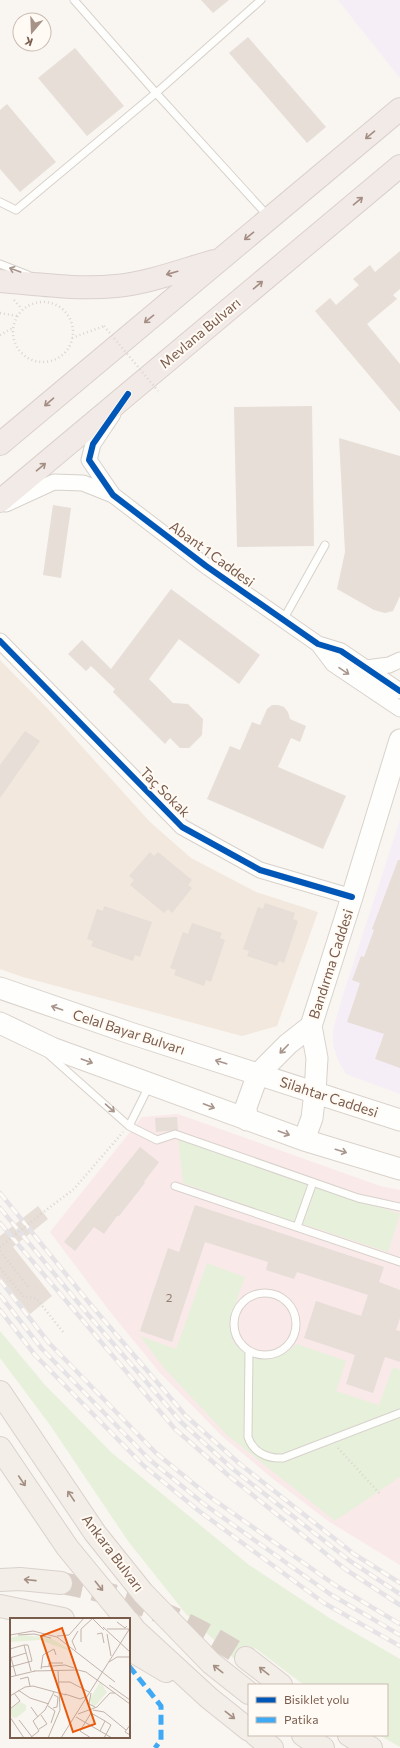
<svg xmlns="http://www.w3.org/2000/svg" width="400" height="1748" font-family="Commissioner,sans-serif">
<rect width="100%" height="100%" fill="#f9f5f0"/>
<path fill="#f2e8de" d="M0 660 48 709 150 822 191 858 256 892 318 912 277 1026 242 1036 23 977 0 969Z"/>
<path fill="#f6eef6" d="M338 0H400V78Z
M400 820V1094L346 1074 338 1060 333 1045V1030L343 995Z"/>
<path fill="#fae9e9" d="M178 1114 380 1186 400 1190V1565L328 1521 272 1478 223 1437 160 1373 111 1313 50 1232 142 1117Z"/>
<path fill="#e7f0db" d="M178 1137 310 1184 296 1223 183 1183Z
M316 1186 400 1214 388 1252 303 1224Z
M207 1263 245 1277 229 1322 234 1343 250 1356 266 1359 284 1354 297 1344 346 1361 336 1391 379 1405 393 1367 400 1370V1477L335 1521 227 1435 164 1368 140 1336 176 1349Z
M0 1331 45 1385 112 1453 249 1565 331 1619 400 1659V1747L379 1735H387V1685H304L255 1648 241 1665 186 1614 128 1541 50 1425 0 1358Z"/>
<path fill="#e6ded7" d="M201 0H229L213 13Z
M248 37 326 127 307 143 229 53Z
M75 48 124 106 87 136 38 78Z
M7 104 56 162 20 192 0 169V110Z
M400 251V289L393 295 397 299 367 324 400 364V412L315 311 330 298 336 305 359 285 353 279 370 265 375 272Z
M312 406 314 546 237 547 234 407Z
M339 438 400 456V596L393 611 385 613 374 610 337 589 345 552Z
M53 505 71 508 61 578 43 575Z
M171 589 260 655 239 684 179 639 149 679 173 703 188 704 203 719 202 735 189 748H180L170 738 165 744 113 692 115 689 91 666 86 671 68 654 82 640 111 669Z
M272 705H278L284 707 288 712 290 719 306 726 300 742 291 738 278 767 346 796 323 849 207 799 230 746 240 750 252 722 260 725 267 709Z
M25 731 40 741 0 798V765Z
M150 852 154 856 158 852 192 880 188 885 192 888 172 913 168 909 164 913 130 885 134 880 129 876Z
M398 860H400V1068L375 1059 384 1034 347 1022 360 983 352 980 361 956 364 957 374 930 372 929Z
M265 903 295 913 293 919 298 921 284 963 279 961 277 966 247 956 249 951 243 949 258 907 263 909Z
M104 906 152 922 140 957 135 955 133 961 91 946 93 941 87 939 97 909 103 911Z
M192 923 222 933 220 938 225 940 211 982 206 980 204 986 174 975 176 970 170 968 183 932 188 934Z
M177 1117 178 1130 156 1132 155 1118Z
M140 1147 159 1162 144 1182 145 1183 119 1216H117L104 1234 94 1227 75 1251 64 1242Z
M195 1205 384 1267 379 1282 400 1290V1318L396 1330 400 1331V1362L385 1357 373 1393 346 1384 355 1355 304 1338 316 1301 361 1316 368 1295 297 1272 294 1279 266 1270 268 1262 205 1242 172 1342 140 1331 168 1248 179 1252Z
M38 1206 48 1219 13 1247 52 1296 30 1314 0 1277V1236Z"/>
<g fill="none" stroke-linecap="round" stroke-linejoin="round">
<path stroke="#d9cfc7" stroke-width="22" stroke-dasharray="22 11" stroke-linecap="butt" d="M61 1583C128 1594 189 1621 246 1658"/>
<defs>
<path id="lane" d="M74 0 156 93 268 216
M0 202 16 210 156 93 261 0
M0 264 28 275
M283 620 325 545
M49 1055 129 1126 157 1140 175 1134 358 1198 400 1207
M129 1126 150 1084
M175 1186 400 1262
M297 1227 313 1182
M234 1324a31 31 0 1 1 62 0a31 31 0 1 1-62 0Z
M249 1351 248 1437C253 1452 267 1459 283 1458L400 1413"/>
<path id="street" d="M113 414 93 444 89 460 113 495 206 566 318 644 341 651 400 691
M6 504 54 482 83 483 113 495
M0 641 182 827 260 870 352 897
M318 644 333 664 400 709
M366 668 389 665 400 660"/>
<path id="secondary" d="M0 988 130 1033 400 1120
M0 1023 52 1048 304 1140 312 1118 315 1092 317 1058 311 1026 352 897 400 740
M247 1120 246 1107 258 1074 288 1044 311 1026
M304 1140 400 1169"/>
<path id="primary" d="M0 1392 95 1533 143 1593 211 1663 249 1693
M0 1448 67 1547 126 1619
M0 1580 20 1579 61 1583
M0 1606 63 1619
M129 1622 135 1630 209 1698 249 1730
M129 1649 166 1671
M246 1658 281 1685
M256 1735 272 1748
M303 1735 323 1748
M349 1735 371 1748"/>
<path id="highway" d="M0 281C38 284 78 290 116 286 149 283 182 270 214 261
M0 444 400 109
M0 501 400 166"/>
</defs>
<use href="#lane" stroke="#d7d1cb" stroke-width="9"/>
<use href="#street" stroke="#d7d1cb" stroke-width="17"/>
<use href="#secondary" stroke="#d9d2cb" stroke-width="23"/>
<use href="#primary" stroke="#dad1cc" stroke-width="24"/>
<use href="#highway" stroke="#dad1cc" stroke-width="24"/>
<path stroke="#dcd5d0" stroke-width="2.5" stroke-dasharray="1 3" stroke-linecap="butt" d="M14 300 22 309
M13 332a30 30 0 1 1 60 0a30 30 0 1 1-60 0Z
M0 313 17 316
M0 335 13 328
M72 338 104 326
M41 1214 74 1189 123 1132
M0 1251 29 1288
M0 1268 24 1297 36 1298 63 1332
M338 1448 381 1495"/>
<use href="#lane" stroke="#fefefd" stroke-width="7"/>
<use href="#street" stroke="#fefefd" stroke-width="15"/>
<use href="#secondary" stroke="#fefefd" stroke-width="21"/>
<use href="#primary" stroke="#f3eee8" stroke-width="22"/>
<use href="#highway" stroke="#f2eae7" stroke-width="22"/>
<defs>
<path id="rail" d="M0 1193 91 1305 186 1416 240 1464 354 1554 400 1583
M0 1208 85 1311 181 1422 234 1470 350 1561 400 1594
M0 1223 175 1429 229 1476 345 1569 400 1605
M0 1280 49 1343 156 1453 210 1497 335 1585 400 1624
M0 1295 42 1349 150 1460 204 1504 330 1594 400 1635
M0 1310 35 1355 144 1466 199 1511 324 1603 400 1646"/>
</defs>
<use href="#rail" stroke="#e6e3e7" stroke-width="4.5"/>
<use href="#rail" stroke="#fffaf3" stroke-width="3" stroke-dasharray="9" stroke-linecap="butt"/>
<path stroke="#dcd5d0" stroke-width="2.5" stroke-dasharray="1 3" stroke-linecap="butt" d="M104 326 158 391
M0 1247 41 1214"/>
<path stroke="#3fa9f5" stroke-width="5" stroke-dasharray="10 5" stroke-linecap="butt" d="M129 1666 161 1706V1740L155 1748"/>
<defs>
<path id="cycleway" d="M128 394 93 444 89 460 113 495 206 566 318 644 341 651 400 691
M0 641 182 827 260 870 352 897"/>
</defs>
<use href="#cycleway" stroke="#fffaf3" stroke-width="8"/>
<use href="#cycleway" stroke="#0057b8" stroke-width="6"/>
</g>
<defs><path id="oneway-shaft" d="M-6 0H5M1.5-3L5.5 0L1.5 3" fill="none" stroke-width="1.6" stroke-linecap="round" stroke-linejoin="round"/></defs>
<g stroke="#a48e83">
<use href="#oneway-shaft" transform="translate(370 135) rotate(140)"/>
<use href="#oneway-shaft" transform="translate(358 201) rotate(-40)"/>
<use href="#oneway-shaft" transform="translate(249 236) rotate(141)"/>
<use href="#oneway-shaft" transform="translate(172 273) rotate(164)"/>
<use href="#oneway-shaft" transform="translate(258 285) rotate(-40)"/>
<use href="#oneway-shaft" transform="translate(149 319) rotate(141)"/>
<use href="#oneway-shaft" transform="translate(49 402) rotate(139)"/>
<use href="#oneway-shaft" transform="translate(41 467) rotate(-40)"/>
</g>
<g stroke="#a8958b">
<use href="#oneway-shaft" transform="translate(15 270) rotate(-160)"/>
<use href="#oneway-shaft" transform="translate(344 671) rotate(34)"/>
<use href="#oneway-shaft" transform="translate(57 1008) rotate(-161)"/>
<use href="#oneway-shaft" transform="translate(284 1049) rotate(134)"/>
<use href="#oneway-shaft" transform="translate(87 1061) rotate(20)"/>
<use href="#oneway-shaft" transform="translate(221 1062) rotate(-162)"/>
<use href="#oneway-shaft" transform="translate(209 1106) rotate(21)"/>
<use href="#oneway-shaft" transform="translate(110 1108) rotate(41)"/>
<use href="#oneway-shaft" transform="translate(284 1133) rotate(20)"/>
<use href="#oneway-shaft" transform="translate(341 1151) rotate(17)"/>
</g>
<g stroke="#a48f83">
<use href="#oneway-shaft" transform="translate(22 1481) rotate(56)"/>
<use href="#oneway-shaft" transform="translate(71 1496) rotate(-124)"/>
<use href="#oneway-shaft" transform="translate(30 1580) rotate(-174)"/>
<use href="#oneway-shaft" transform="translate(99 1586) rotate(51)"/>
<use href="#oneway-shaft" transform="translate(218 1669) rotate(-142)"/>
<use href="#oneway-shaft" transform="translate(264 1671) rotate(-142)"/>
<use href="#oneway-shaft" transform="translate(230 1715) rotate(38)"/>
</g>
<g text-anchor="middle" stroke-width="4" stroke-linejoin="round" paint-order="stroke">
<g font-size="12" fill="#977e72">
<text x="169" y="1302">2</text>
</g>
<g font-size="14" fill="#7a5c4d" stroke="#fffaf3">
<text transform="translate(200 333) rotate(-40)" y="5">Mevlana Bulvarı</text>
<text transform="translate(212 554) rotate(36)" y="5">Abant 1 Caddesi</text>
<text transform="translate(165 792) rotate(45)" y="5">Taç Sokak</text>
<text transform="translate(331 964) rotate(-72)" y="5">Bandırma Caddesi</text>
<text transform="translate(129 1032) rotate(18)" y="5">Celal Bayar Bulvarı</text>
<text transform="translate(329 1097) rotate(18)" y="5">Silahtar Caddesi</text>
<text transform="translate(113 1553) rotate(53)" y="5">Ankara Bulvarı</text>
</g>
</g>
<g transform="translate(10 1618)">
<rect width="120" height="120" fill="#f9f5f0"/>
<path d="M11 17 41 20 63 34 30 22 0 24V20ZM90 64 97 74 86 87 82 88 80 81ZM10 84 16 87V92L6 100 2 99 0 92Z" fill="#e7f0db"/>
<path fill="none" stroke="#c2b3aa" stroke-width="1" d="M82 0 94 12M107 4 115 10 117 8M93 9 120 34M97 11H119M120 14V32M87 16 92 15 94 25M97 16 101 38M0 17 23 13 47 19 105 64M8 17 24 16 41 20M47 18 59 17 74 0M71 24V11L82 1M14 27 21 53M0 31 14 27M66 32 62 23 68 13M0 36 6 58M0 40 16 35M99 44 107 39H120M39 48V45H53M0 49 22 43 18 27H14M31 49 55 47 64 50M31 51 33 37 44 31 46 37M24 53 68 52 76 54 120 86M0 59 25 53M10 61 18 59 20 68M49 64H60L79 74M99 67 120 82M8 72 20 80 39 86M81 75 79 86 85 89M55 76 70 81 75 79M0 78 15 69 23 68 56 77M38 88 45 93 41 105M21 89 28 99M43 90 47 89 48 79 44 77M0 91 10 83 4 75M83 92 94 94 116 112M68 96 87 89 100 75H105M0 99 14 120M66 99 102 120M9 102 22 119M120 107 115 114 120 117M29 111 37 106 31 97M20 120 29 113 23 103 35 92 44 74M38 120 50 92 48 52M51 120 120 10M81 120 70 113 81 95 95 103 90 113M94 120 101 107 95 103"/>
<path fill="#e8590c" fill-opacity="0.15" stroke="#e8590c" stroke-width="2" d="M52 10 85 106 63 114 31 18Z"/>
<rect width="120" height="120" fill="none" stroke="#7a5c4d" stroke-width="2"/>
</g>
<rect x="248" y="1684" width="140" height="52" fill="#fffaf3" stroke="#cabbb1"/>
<rect x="256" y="1697" width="20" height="6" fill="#0057b8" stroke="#cabbb1"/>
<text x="284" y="1704" font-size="12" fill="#7a5c4d">Bisiklet yolu</text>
<rect x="256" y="1717" width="20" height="6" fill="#3fa9f5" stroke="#cabbb1"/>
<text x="284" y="1724" font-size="12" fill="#7a5c4d">Patika</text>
<g transform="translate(32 32) rotate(199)"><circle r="19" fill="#fffaf3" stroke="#cabbb1"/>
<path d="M0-3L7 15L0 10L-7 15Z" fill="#a69286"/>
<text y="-6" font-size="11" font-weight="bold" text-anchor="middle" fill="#7a5c4d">K</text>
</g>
</svg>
